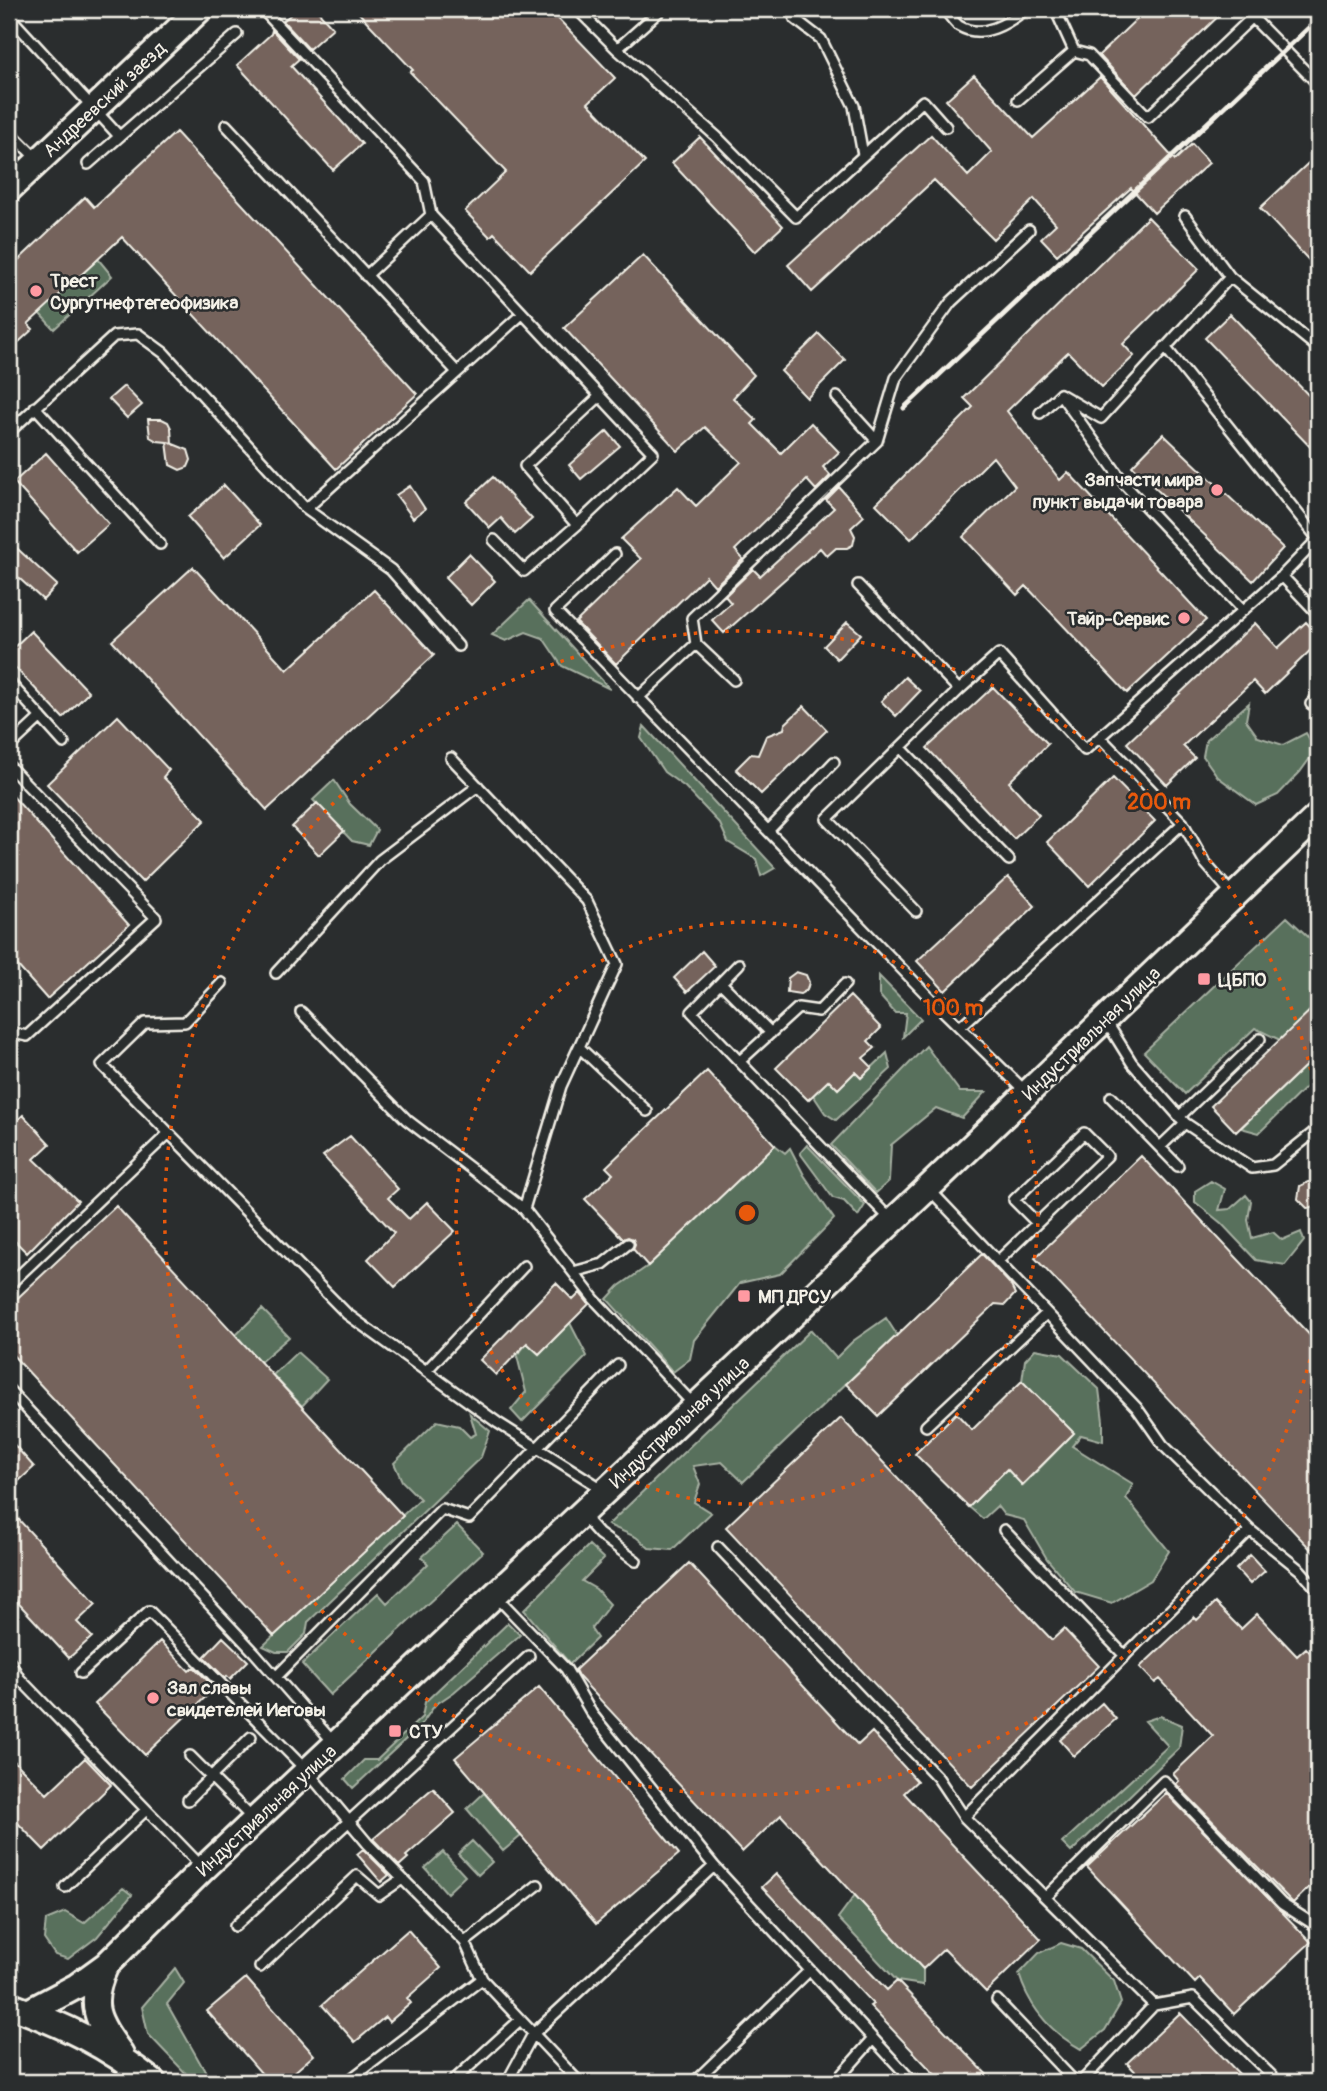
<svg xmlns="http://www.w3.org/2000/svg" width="1327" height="2091" font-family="Pangolin,sans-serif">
<rect width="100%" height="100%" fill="#2a2d2e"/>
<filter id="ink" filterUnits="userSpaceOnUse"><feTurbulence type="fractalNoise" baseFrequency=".0143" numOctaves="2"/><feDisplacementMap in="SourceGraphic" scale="14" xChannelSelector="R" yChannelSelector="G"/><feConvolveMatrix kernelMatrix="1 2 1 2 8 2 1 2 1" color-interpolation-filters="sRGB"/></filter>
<g filter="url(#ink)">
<path fill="#59705c" stroke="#a6b0a2" stroke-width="2" d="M98 259 112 276 54 329 39 313Z
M529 600 610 689 562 666 543 638 526 632 506 641 492 635Z
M1249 703 1246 720 1258 737 1283 745 1306 733 1316 750 1300 772 1278 795 1256 805 1218 777 1203 756 1206 740Z
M644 726 775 868 761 876 756 859 728 842 720 824 685 787 664 772 641 738Z
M334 780 350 804 377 830 369 845 352 841 313 800Z
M1287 917 1318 946V1003L1280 1040 1255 1028 1185 1094 1144 1052Z
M879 976 921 1019 903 1037 906 1013H895L879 995Z
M926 1046 960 1092H986L962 1118 936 1108 891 1145 889 1181 876 1193 831 1145Z
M887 1053 891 1069 836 1120 825 1113 813 1095 829 1080 838 1089 855 1072 861 1078Z
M1318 1054V1075L1259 1133 1241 1128Z
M775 1145 785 1153 790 1148 804 1175 834 1219 780 1274 740 1283 694 1340 690 1359 673 1372 607 1299 619 1286 648 1266Z
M807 1145 865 1205 858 1216 844 1201 833 1198 800 1153Z
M1211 1181 1225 1189 1219 1210 1230 1209 1246 1195 1251 1201 1248 1220 1252 1238 1273 1232 1282 1240 1301 1232 1304 1241 1285 1265 1256 1260 1221 1223 1195 1202V1191Z
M262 1309 289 1337 260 1362 236 1335Z
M886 1318 897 1335 743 1482 722 1462 693 1466 700 1484 694 1502 711 1513 672 1550 649 1548 636 1537 608 1525 811 1330 836 1358 853 1341Z
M570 1323 587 1356 522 1422 511 1410 526 1392 517 1356 527 1343 539 1354Z
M1035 1349 1062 1354 1099 1389 1103 1421V1441L1081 1435 1072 1446 1133 1484 1126 1498 1169 1551 1151 1580 1112 1603 1075 1592 1047 1559 1024 1520 1004 1515 997 1506 983 1519 969 1507 1007 1469 1023 1485 1074 1433 1022 1381 1025 1360Z
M297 1352 327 1379 302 1406 273 1375Z
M470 1414 490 1431 481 1457 308 1622 306 1634 288 1652H276L263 1646 420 1499 402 1481 394 1463 437 1421 459 1426 470 1437 476 1434Z
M457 1525 483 1552 330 1695 302 1664 378 1593 387 1603 428 1564 422 1557Z
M589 1545 604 1559 582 1581 596 1589 610 1604 591 1629 597 1638 570 1664 524 1610Z
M508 1623 520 1635 454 1692 435 1705 421 1725 353 1788 345 1779 364 1760H377L422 1717 425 1702Z
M1160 1716 1182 1725 1179 1748 1071 1852 1062 1843 1168 1746 1145 1721Z
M484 1793 521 1836 503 1851 467 1809Z
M472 1841 492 1862 478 1875 458 1854Z
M443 1852 465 1876 447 1893 425 1868Z
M123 1888 132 1895 97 1937 68 1959 55 1955 44 1939 46 1920 65 1912 84 1923Z
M855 1895 923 1969V1985L897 1981 838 1918Z
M1061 1943 1081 1949 1114 1981 1121 2003 1105 2030 1081 2049C1050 2032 1029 2007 1019 1974L1039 1953Z
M175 1968 184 1983 167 2004 211 2082H194L148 2034 142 2007Z"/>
<path fill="#74635b" stroke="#f4f1e8" stroke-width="2" d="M297 9H316L333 28 309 49 283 21Z
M355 9H549L615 78 588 103 645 162 530 271 494 233 490 237 465 211 506 172 410 72 413 70Z
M1147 9H1226L1136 95 1099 55Z
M272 30 299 59 291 66 362 144 333 170 237 65 271 34Z
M974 75 1033 138 1100 77 1175 160 1192 144 1209 163 1154 213 1131 188 1057 255 1041 238 1056 224 1034 199 993 239 934 180 812 292 788 265 931 135 968 176 992 152 946 100Z
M176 132 417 394 336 469 122 237 28 324 33 329 9 351V269L85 197 94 207Z
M700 137 783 226 755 252 672 163Z
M1318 154V270L1260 208Z
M1148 217 1199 269 1123 344 1134 356 1102 387 1068 352 1007 411 1060 480 1068 472 1206 620 1127 693 1026 586 1017 595 963 537 1015 486 993 457 911 539 876 504 973 407 964 398Z
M643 255 754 375 733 398 756 420 752 424 781 453 811 423 839 452 823 467 830 475 829 477 816 490 807 480 735 550 743 559 715 586 706 576 616 664 576 622 641 559 621 539 678 487 696 506 741 462 705 427 678 451 564 328Z
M1230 314 1318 405V455L1205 338Z
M819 334 845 360 807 398 781 371Z
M124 386 142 405 127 418 109 399Z
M148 419H162L168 422 171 428 172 443 168 442 188 450 191 460 188 467 180 470 170 465 167 442 157 441 150 437Z
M607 431 620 446 581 479 569 465Z
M1163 434 1283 548 1253 581 1132 466Z
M46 453 109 524 77 552 14 482Z
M493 477 532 519 515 534 501 518 490 528 466 502Z
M224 485 260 525 224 558 188 517Z
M410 486 425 509 413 518 396 495Z
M839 487 864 516 851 528 855 536 853 545 847 548H836L827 556 820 548 724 633 712 620 731 603 725 596 753 569 760 576 834 508 826 500Z
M9 541 57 585 43 600 9 569Z
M469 554 495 581 471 605 445 578Z
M193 567 287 670 374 590 434 655 267 810 112 641Z
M847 622 861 634 837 659 824 646Z
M1306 622 1318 635V643L1265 694 1253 681 1183 746 1195 758 1167 785 1127 743 1255 623 1278 648Z
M31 631 89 692 63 718 9 661V652Z
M905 677 920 691 896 716 881 701Z
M993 687 1048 744 1009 782 1039 815 1014 839 927 748Z
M804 706 827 730 761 794 736 769 751 754 758 755 766 736 784 729 785 724Z
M118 716 169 770 163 777 205 820 142 882 47 784Z
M1113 778 1155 821 1089 886 1047 842Z
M9 792 129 925 47 999 9 956Z
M317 803 344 831 319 855 292 827Z
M1008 877 1035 906 945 991 917 961Z
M702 951 715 966 687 992 674 978Z
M796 972 806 975 809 982 807 990 800 994 787 992 788 978Z
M850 996 881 1028 868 1041 875 1048 863 1058 872 1067 861 1078 855 1072 838 1089 829 1080 808 1100 776 1068Z
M1318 1003V1054L1236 1132 1211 1106Z
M707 1071 775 1145 648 1266 633 1249 635 1244 633 1239 628 1237 623 1239 585 1199 613 1174 606 1167Z
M23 1115 50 1144 34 1159 78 1201 27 1253 9 1235V1128Z
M350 1136 398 1189 388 1198 409 1219 427 1202 455 1231 395 1287 368 1259 394 1233 323 1156Z
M1141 1156 1318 1344V1557L1035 1258Z
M1308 1182H1318V1207L1307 1208 1298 1199 1300 1186Z
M116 1206 403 1516 274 1636 9 1351V1306Z
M982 1254 1010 1284 1015 1294 1005 1305 995 1304 878 1416 846 1384Z
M556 1283 573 1300 580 1293 589 1304 539 1354 527 1343 496 1375 480 1360Z
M1022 1381 1074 1433 1022 1485 1007 1469 969 1507 915 1454 956 1413 972 1430Z
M841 1418 1052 1640 1064 1629 1099 1666 972 1787 726 1527Z
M9 1439 34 1467 9 1490Z
M9 1509 96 1604 77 1622 92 1637 69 1658 9 1593Z
M1250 1555 1265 1571 1250 1584 1236 1569Z
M689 1563 858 1745 872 1732 917 1781 904 1793 1041 1939 986 1992 944 1949 923 1969 781 1815 742 1852 578 1676 575 1670Z
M1215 1603 1241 1629 1257 1614 1297 1656 1306 1648 1318 1661V1879L1293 1903 1176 1784 1179 1781 1173 1774 1213 1736 1160 1679 1155 1683 1140 1667 1194 1617 1197 1620Z
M223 1637 248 1661 230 1679 227 1676 225 1678 204 1657Z
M160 1641 189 1671 194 1667 215 1688 145 1755 95 1704Z
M539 1687 679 1854 596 1924 455 1758Z
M1102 1703 1116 1719 1074 1756 1060 1740Z
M9 1756 47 1794 85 1758 111 1785 44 1850 9 1814Z
M433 1788 455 1813 406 1856 408 1858 399 1866 373 1839Z
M1166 1793 1311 1942 1234 2014 1200 1978 1195 1983 1087 1867Z
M363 1849 389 1875 381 1882 357 1854Z
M776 1874 887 1990 897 1981 994 2082H942L870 2006 873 2004 762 1887Z
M408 1930 441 1968 407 1998 411 2003 389 2022 385 2017 355 2042 322 2005Z
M246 1978 314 2055 283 2082H269L207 2011Z
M1180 2013 1247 2082H1145L1127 2063Z"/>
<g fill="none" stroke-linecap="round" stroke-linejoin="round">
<defs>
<path id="lane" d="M262 9 424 181 431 215 653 453 577 525 524 571 494 540
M577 9 617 49 717 137 796 217 923 101 946 127
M791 9 795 19 821 39 854 106 863 155
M944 9C949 14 954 23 959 26 983 40 1008 23 1026 9
M9 16 119 136
M1252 17 1318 84
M617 49 662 9
M1074 51 1089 55 1148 117 1261 9
M1018 100 1074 51 1055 9
M226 125 457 372
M9 131 38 160
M88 164 237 34
M1185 216 1230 277 1318 348
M366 276 431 215
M1060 394 1127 487 1243 610
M837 397 877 441
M35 407 160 544
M1040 413 1060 394 1101 418 1230 277
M9 432 114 336 138 334 164 353 306 509 391 570 458 646
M306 509 522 314
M577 525 525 466 600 396
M615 554 555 611 930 998 1026 1092
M1282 576 1318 614
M858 585 959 690 999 654 1085 750 1282 576 1318 539 1165 347
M696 644 734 680
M9 682 64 743
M638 698 696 644 692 618 877 441 896 378 951 302 1029 230
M1311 704 1318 698
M1100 737 1183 823 1205 863 1233 895
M9 747 41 717
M901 748 1009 860
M451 758 587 901 617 964 561 1086 524 1209 594 1299 694 1405
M9 766 156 918 27 1036 9 1032
M768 831 834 762
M916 911 827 819 959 690
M739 964 692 1012 891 1220
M276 973 380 860 478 786
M222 983 185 1022 145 1023 102 1065 347 1314 498 1423 604 1490
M721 983 771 1033
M301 1012 407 1120 524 1209
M1106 1021 1132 1063 1185 1123 1252 1168 1273 1165 1318 1129
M960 1027 1183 823
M579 1047 647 1111
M740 1061 798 1008 819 1011 845 984
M1111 1097 1178 1166
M1179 1117 1260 1039
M1160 1147 1185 1123
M930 1190 1137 1408 1163 1445 1250 1530 1300 1570 1318 1590
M998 1261 1107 1156 1084 1133 1014 1200 1037 1223
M573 1272 603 1264 628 1244
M9 1285 169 1133
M426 1371 524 1266
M9 1390 255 1653 334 1743
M926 1426 1047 1313
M582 1515 599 1534 636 1561
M1004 1530 1125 1656
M718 1547 938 1778 964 1817 1154 2005
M496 1596 566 1669 592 1714 714 1866 913 2082
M9 1660 19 1678 202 1867
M81 1673 149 1611 307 1771 368 1844 465 1942 482 1979 579 2082
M276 1677 442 1509 469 1518 618 1365
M190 1756 253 1819
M188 1800 251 1737
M964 1817 1250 1530
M65 1887 145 1811
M1046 1897 1164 1781 1282 1904 1318 1927
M235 1926 529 1656
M465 1942 538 1885
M260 1967 357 1876 379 1895 402 1879
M997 2000 1075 2082
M347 2082 482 1979
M452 2082 520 2020
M507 2082 533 2034 714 1866
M694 2082 810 1970
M835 2082 873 2039
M1081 2082 1154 2005 1193 1998 1278 2082"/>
<path id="secondary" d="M9 189 200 9
M106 1965C87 2006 96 2019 121 2054
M9 2005C64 2025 107 2045 153 2082
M28 2012 77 1986 106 1965 203 1869 928 1188 1318 816"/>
</defs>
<use href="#lane" stroke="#f4f1e8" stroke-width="14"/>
<use href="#secondary" stroke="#f4f1e8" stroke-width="30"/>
<use href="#lane" stroke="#2a2d2e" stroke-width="9"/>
<use href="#secondary" stroke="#2a2d2e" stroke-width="24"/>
<path stroke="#f4f1e8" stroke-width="5" d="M904 408 1318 19"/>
</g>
</g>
<g fill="none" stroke="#e8590c" stroke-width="3.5" stroke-dasharray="3.5 7">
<circle cx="747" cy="1213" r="291"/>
<path d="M1317 1329A582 582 0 1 1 1317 1097"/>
</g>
<g fill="#ff9aa2" stroke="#2a2d2e" stroke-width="2.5">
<circle cx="36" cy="291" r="7"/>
<circle cx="1217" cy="490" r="7"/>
<circle cx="1184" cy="618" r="7"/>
<rect x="1197" y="972" width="14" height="14" rx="3.5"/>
<rect x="737" y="1289" width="14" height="14" rx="3.5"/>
<circle cx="153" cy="1698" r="7"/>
<rect x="388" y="1724" width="14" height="14" rx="3.5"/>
</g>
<g text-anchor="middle" stroke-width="5" stroke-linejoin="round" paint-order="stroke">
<g font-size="19" fill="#f4f1e8" stroke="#2a2d2e">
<text transform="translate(104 99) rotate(-43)" y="7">Андреевский заезд</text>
<text transform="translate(1091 1033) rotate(-44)" y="7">Индустриальная улица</text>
<text transform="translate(679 1422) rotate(-43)" y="7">Индустриальная улица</text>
<text transform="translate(266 1810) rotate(-43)" y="7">Индустриальная улица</text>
</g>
<g font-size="19" font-weight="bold" fill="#f4f1e8" stroke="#2a2d2e" text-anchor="start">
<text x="50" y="287">Трест<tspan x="50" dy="22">Сургутнефтегеофизика</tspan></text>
<text x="1203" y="486" text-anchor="end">Запчасти мира<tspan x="1203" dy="22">пункт выдачи товара</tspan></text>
<text x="1170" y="625" text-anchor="end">Тайр-Сервис</text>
<text x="1218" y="986">ЦБПО</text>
<text x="758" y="1303">МП ДРСУ</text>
<text x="167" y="1694">Зал славы<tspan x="167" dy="22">свидетелей Иеговы</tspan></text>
<text x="409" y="1738">СТУ</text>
</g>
</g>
<circle cx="747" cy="1213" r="10" fill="#e8590c" stroke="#2a2d2e" stroke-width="3.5"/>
<g font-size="21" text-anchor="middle" font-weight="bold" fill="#e8590c" stroke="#2a2d2e" stroke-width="5" stroke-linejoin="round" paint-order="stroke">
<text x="1159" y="809">200 m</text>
<text x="953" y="1015">100 m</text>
</g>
<rect width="1327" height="2091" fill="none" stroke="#2a2d2e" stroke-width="35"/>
<rect x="18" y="18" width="1292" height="2056" fill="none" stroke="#f4f1e8" stroke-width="2.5" filter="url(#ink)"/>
</svg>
